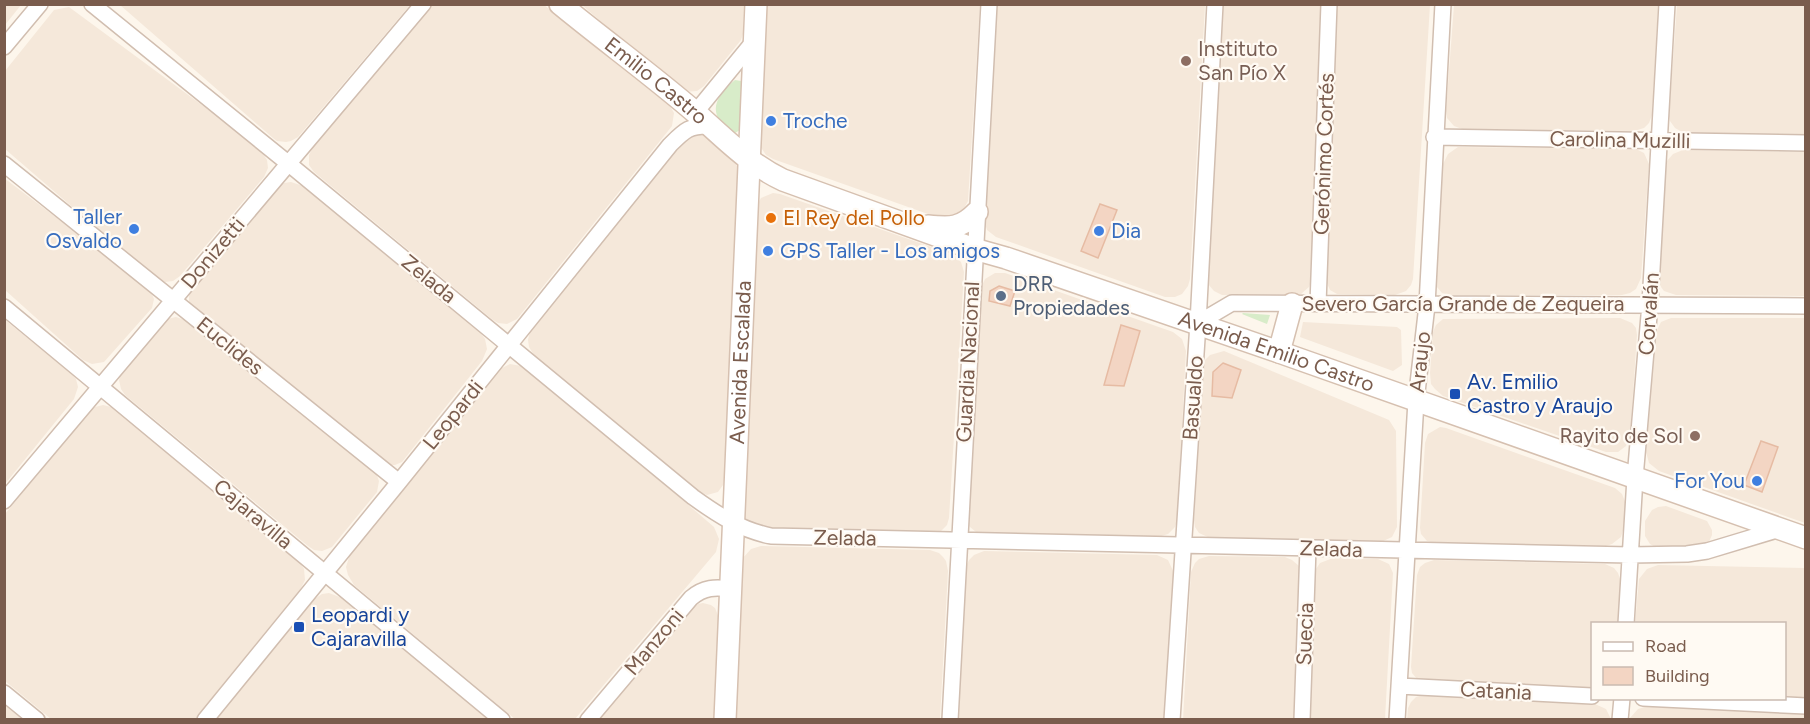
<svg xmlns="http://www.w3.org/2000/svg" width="1810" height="724" font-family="Figtree,sans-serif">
<rect width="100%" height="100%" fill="#fdf6ec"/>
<path fill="#f5e8da" d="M5 4 21 5 5 25 4 5Z
M1334 4 1430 5 1413 279 1411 285 1406 291 1395 295 1337 294 1330 290 1325 279Z
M120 5H410L298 137 291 141 286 142 277 141 273 138Z
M432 5H544L669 104 674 113 672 126 517 319 507 324 498 323 493 320 314 172 309 165V155L313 147Z
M582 5H744L743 34 741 40 704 86 697 91 684 92 680 90Z
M764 5H980L968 201 961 214 942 219 773 159 766 155 760 146Z
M997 5H1205L1190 279 1188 286 1182 294 1175 297H1165L996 237 987 230 984 220Z
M1223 5H1323L1312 279 1309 287 1301 294 1222 295 1214 291 1208 284 1207 279Z
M1454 5H1658L1652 115 1649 123 1644 128 1634 131 1462 129 1454 126 1447 118 1446 111Z
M1677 5H1805V134L1684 133 1675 128 1670 121 1669 116Z
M69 7 229 125 261 151 267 160 268 168 264 177 180 276 173 281 165 282 156 279 5 149V71L54 10Z
M692 133H704L736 162 738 171 724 480 723 485 718 492 707 495 698 491 534 355 529 347 528 340 530 331 685 138Z
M1458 147 1636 149 1644 153 1649 164 1641 278 1636 289 1630 293 1622 295H1450L1442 293 1437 287 1436 279 1443 164 1448 154Z
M1683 150 1805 152V296L1676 295 1664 291 1661 287 1658 277 1666 166 1667 161 1673 154Z
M4 178 115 262 151 292 154 299 152 308 104 362 92 364 83 360 5 290Z
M291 182 303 186 480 332 485 339 487 349 482 361 402 462 395 465H389L189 302V293L278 187 284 183Z
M773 193 780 194 954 255 961 262 964 272 949 518 947 525 940 532 762 529 747 521 745 518 743 513 756 207 761 198Z
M995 273H1005L1173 332 1182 339 1186 351 1177 521 1175 527 1168 534 1158 537 982 534 976 532 970 527 967 522 980 290 985 279Z
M176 317 185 320 376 473 379 481 377 492 332 547 322 551 314 550 308 546 125 395 121 389 119 380 121 373 167 319Z
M1620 318 1632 323 1636 328 1637 335 1630 437 1626 446 1618 452H1606L1443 396 1435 389 1431 384 1430 373 1433 332 1436 325 1443 319Z
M1671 318H1805V523L1659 471 1649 463 1646 452 1655 334 1661 322Z
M5 320 71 373 76 379 78 387 74 399 5 484Z
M1303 322 1397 327 1401 330 1402 365 1393 371 1300 337Z
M1224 351 1389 420 1396 431 1397 527 1392 537 1381 542 1210 538 1199 533 1195 527 1194 521 1202 368 1205 360 1210 355Z
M510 364 521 366 678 496 714 527 719 539 716 552 575 719 516 720 354 585 348 575 346 567 350 554 498 370Z
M103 405 115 408 298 560 304 569 305 580 300 590 195 719H51L5 681V514L90 411 95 407Z
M1440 427 1446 428 1615 488 1622 494 1626 504 1624 527 1621 537 1612 544 1606 546 1435 543 1427 541 1421 534 1420 528 1425 443 1428 434Z
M1666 506 1707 521 1712 530V535L1708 544 1703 547 1657 548 1650 544 1645 536V521L1652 510 1658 507Z
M761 546 930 550 939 553 943 557 946 561 948 571 940 719 734 720 742 559 751 549Z
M984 551 1157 555 1168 560 1174 573 1166 719 958 720 965 569 969 560 974 555Z
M1209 556 1285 557 1292 560 1299 566 1300 570 1295 719 1183 720 1191 572 1195 563 1199 559Z
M1333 558 1378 559 1389 564 1393 573 1385 719 1308 720 1314 576 1316 569 1320 563Z
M1434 560 1605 564 1614 568 1618 573 1621 582 1618 623 1592 624V690L1420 680 1417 679 1412 673 1411 667 1417 575 1420 567 1425 563Z
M1658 565 1805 568V701L1784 698V624H1635L1639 579 1647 569Z
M329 593 342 598 489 719H215L313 600 322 594Z
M703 603 711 605 715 608 719 618 715 719 598 720 691 608 698 604Z
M1422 695 1595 704 1606 709 1611 719 1407 720 1408 708 1411 702 1416 697Z
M5 704 23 719H5Z
M1648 706 1805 714V719H1629L1638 709Z"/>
<path fill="#d8ecc9" d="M735 80 741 81 742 84 740 130 735 133C706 117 713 98 735 80Z
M1243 313 1270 315 1267 324 1242 314Z"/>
<path fill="#f3d5c3" stroke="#e6bba3" stroke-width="1.5" d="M1100 204 1117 210 1098 258 1081 251Z
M999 286 1015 291 1010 306 989 301 990 291Z
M1121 325 1140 331 1124 386 1104 385Z
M1223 363 1241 370 1232 398 1212 396 1213 372Z
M1761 441 1778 447 1762 492 1744 485Z"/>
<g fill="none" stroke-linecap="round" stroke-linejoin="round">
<defs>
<path id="street" d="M92 4 289 164 693 497C718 515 741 530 771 536L1630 555 1687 554 1707 551 1780 529
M4 47 40 4
M695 113 754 41
M1434 137 1806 143
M4 164 399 482
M1318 304 1329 4
M4 307 502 720
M1198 323 1232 303 1806 306
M4 501 423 4
M1626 624 1635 478 1650 304 1667 4
M1399 686 1592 696
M4 693 37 720
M1643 698 1806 706
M205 720 399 482 670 145C684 131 689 125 710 126
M588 720 691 598C704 587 715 587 731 589
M950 720 989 4
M1172 720 1198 323 1215 4
M1302 720 1308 548
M1397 720 1416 401 1427 305 1443 4
M1620 720 1622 698"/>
<g id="secondary">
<path id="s1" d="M560 4C605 41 652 75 696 113 724 138 749 164 783 180L974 249 1006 258 1279 352 1806 538"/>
<path d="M928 226C950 228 961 229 977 212"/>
<path d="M1279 352 1292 304"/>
<path id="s2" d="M725 720 756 4"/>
</g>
</defs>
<use href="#street" stroke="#d1beb0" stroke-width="18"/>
<use href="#secondary" stroke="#d6c0b0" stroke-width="24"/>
<use href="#street" stroke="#fff" stroke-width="15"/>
<use href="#secondary" stroke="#fff" stroke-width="21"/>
</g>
<g fill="#8d6e63" stroke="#fffaf3" stroke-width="2">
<circle cx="1186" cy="61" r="6"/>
<circle cx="1695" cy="436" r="6"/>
</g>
<g fill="#3f7fe0" stroke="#fffaf3" stroke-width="2">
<circle cx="771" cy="121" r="6"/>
<circle cx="134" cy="229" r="6"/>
<circle cx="1099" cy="231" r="6"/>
<circle cx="768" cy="251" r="6"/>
<circle cx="1757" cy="481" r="6"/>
</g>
<circle fill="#e8710a" stroke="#fffaf3" stroke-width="2" cx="771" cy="218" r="6"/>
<circle fill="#5c6f8a" stroke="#fffaf3" stroke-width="2" cx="1001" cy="296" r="6"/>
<g fill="#1a4fb4" stroke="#fffaf3" stroke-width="2">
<rect x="1449" y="388" width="12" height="12" rx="3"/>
<rect x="293" y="621" width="12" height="12" rx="3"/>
</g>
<g text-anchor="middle" stroke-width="4.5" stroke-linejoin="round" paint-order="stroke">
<g font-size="21" fill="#785e54" stroke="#fffaf3" text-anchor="start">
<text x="1198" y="56">Instituto<tspan x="1198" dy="24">San Pío X</tspan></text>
<text x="1683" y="443" text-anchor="end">Rayito de Sol</text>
</g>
<g font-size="21" fill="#7a5c4d" stroke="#fffaf3">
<text dy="7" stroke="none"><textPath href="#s1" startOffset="123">Emilio Castro</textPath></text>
<text transform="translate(1620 140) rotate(1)" y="7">Carolina Muzilli</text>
<text transform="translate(1324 154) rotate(-88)" y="7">Gerónimo Cortés</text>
<text transform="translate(213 253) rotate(-50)" y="7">Donizetti</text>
<text transform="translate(429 279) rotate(39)" y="7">Zelada</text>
<text x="1463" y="311">Severo García Grande de Zequeira</text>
<text transform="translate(1649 314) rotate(-86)" y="7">Corvalán</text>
<text transform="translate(230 346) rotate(39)" y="7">Euclides</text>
<text dy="7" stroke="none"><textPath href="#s1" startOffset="807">Avenida Emilio Castro</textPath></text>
<text dy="7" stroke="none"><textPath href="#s2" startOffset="358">Avenida Escalada</textPath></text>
<text transform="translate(968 362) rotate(-87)" y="7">Guardia Nacional</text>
<text transform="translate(1420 362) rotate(-84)" y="7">Araujo</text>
<text transform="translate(1193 398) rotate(-86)" y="7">Basualdo</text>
<text transform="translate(453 415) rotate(-51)" y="7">Leopardi</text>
<text transform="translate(253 514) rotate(40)" y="7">Cajaravilla</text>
<text transform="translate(845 538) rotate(1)" y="7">Zelada</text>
<text transform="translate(1331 549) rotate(2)" y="7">Zelada</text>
<text transform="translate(1305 634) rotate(-88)" y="7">Suecia</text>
<text transform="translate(654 642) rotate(-50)" y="7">Manzoni</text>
<text transform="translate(1496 691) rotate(3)" y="7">Catania</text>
</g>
<g font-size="21" fill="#366cbe" stroke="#fffaf3" text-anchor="start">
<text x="783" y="128">Troche</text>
<text x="122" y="224" text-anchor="end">Taller<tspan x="122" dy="24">Osvaldo</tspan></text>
<text x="1111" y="238">Dia</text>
<text x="780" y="258">GPS Taller - Los amigos</text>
<text x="1745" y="488" text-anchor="end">For You</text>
</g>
<g font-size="21" fill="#c56008" stroke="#fffaf3" text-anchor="start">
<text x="783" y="225">El Rey del Pollo</text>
</g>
<g font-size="21" fill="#4e5e75" stroke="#fffaf3" text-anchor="start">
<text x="1013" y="291">DRR<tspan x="1013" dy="24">Propiedades</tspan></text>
</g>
<g font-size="21" fill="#164399" stroke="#fffaf3" text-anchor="start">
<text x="1467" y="389">Av. Emilio<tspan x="1467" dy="24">Castro y Araujo</tspan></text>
<text x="311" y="622">Leopardi y<tspan x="311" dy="24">Cajaravilla</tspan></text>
</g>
</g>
<rect width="1810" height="724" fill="none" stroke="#7a5c4d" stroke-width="12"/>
<rect x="1591" y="622" width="195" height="78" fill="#fffaf3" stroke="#cabbb1" stroke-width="1.5"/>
<rect x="1603" y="642" width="30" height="9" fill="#ffffff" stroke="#cabbb1" stroke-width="1.5"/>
<text x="1645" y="652" font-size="18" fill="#7a5c4d">Road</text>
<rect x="1603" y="667" width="30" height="18" fill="#f3d5c3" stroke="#cabbb1" stroke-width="1.5"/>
<text x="1645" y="682" font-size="18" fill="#7a5c4d">Building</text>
</svg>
